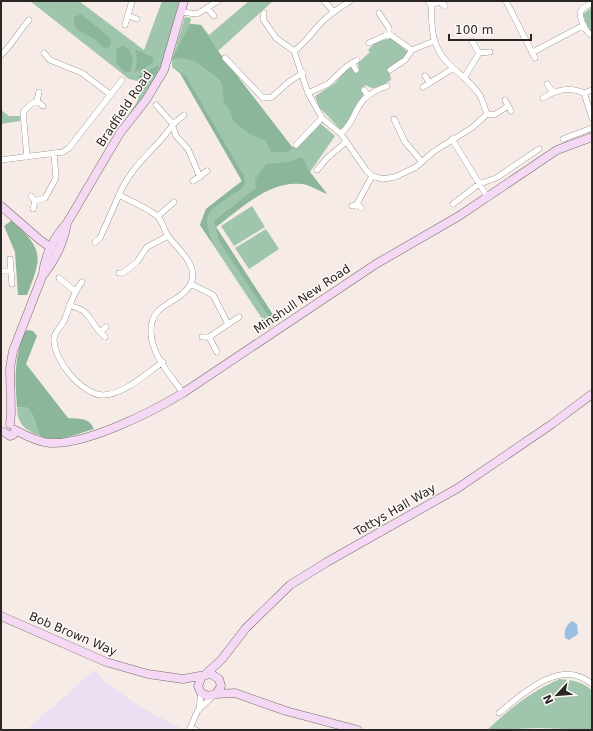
<svg xmlns="http://www.w3.org/2000/svg" width="593" height="731" font-family="'DejaVu Sans',sans-serif">
<rect width="100%" height="100%" fill="#f6ebe6"/>
<path fill="#eadff3" d="M94 670 108 684 140 707 185 730H27Z"/>
<path fill="#a0c5ad" d="M30 1H79L144 50 162 1H180L160 70 146 94 119 129 137 102 142 82 129 79Z
M249 1H273L218 51 292 148 320 123 335 136 310 172 327 194C320 191 311 186 304 184 270 179 241 209 216 227L277 321 269 329 200 225 206 209 242 181 180 73 172 67V59L185 17 191 18 190 24 201 25 209 35Z
M592 7V32L586 24 583 14Z
M391 38 408 52 404 59 389 68 391 80C383 85 374 92 366 85L362 88 364 93 363 96 355 107 345 127 340 129 319 107 315 96 334 84 347 69 352 68 356 72 359 71 358 63 370 52 368 50 376 42Z
M1 110 9 116H20V121L1 124Z
M252 206 265 227 234 246 221 226Z
M266 229 279 249 249 269 235 248Z
M17 407 28 408 33 416 40 436C25 430 17 424 17 407Z
M560 679C571 680 585 682 592 691V730L538 728 487 730C509 709 533 690 560 679Z"/>
<path fill="#8bb69a" d="M81 14 109 37 111 42 109 47 104 48 94 39 79 31 74 25V17Z
M190 24 201 25 218 51 293 148 287 152H271L266 141 250 134 233 121 230 110 224 104 222 83 219 79 196 62 184 58 172 59Z
M123 45 130 50 133 60 130 72H125L117 64 116 49Z
M135 49 152 57 154 62 142 70 135 71 137 60Z
M157 66H159C156 76 150 82 139 80V76Z
M172 67 185 75 244 176 245 183C242 189 238 191 232 195 207 212 201 213 213 244L200 225 206 209 242 181 180 73Z
M302 157 310 172 327 194C320 191 311 186 304 184 271 179 240 208 216 227L277 321 274 324 219 241 214 221 256 188 255 180 266 164 288 162Z
M12 220C43 250 43 255 27 295H18L15 252 4 226Z
M28 330 33 331 37 336 26 364 68 418C79 419 89 417 94 429 76 434 59 443 40 436L33 416 28 408 17 407C15 377 14 361 24 332Z"/>
<path fill="#9abfe0" d="M572 621 577 624 578 634 569 640 565 638C564 629 565 627 572 621Z"/>
<g fill="none" stroke-linecap="round" stroke-linejoin="round">
<defs>
<path id="street" d="M324 1 334 12
M350 1C339 8 328 15 319 25 310 35 305 43 294 51L308 93 322 118 341 134 366 170 372 176 383 179 395 177 416 167 433 152 473 127 487 114C484 107 483 100 479 94 465 73 444 68 435 42 431 32 432 16 431 5L428 1
M506 1 535 58
M592 3 583 8 580 13C581 21 584 31 592 35
M431 5 440 2 445 6
M207 8 214 16
M182 12 197 14 218 1
M264 13 263 19 276 38 294 51
M379 13 389 28V34
M129 16 137 19
M125 25 132 1
M369 43 389 34 412 50
M533 52 584 25
M44 53 50 60 82 73 111 95
M479 53 490 52
M1 55C12 45 19 31 29 20
M225 58 263 98 272 97 290 81 303 73
M352 63 356 70
M390 70 405 60 412 50 434 41
M425 76 430 83
M464 78 479 53 472 41
M547 84 553 92
M423 87 452 69
M364 90 368 95
M39 92 37 101 43 106
M308 93 328 84 347 66 357 60
M584 93 592 118
M543 98C557 90 569 86 584 93L592 90
M505 100 511 111
M156 105 172 123 176 136 188 149 200 177
M487 114 494 115 508 106
M394 119 405 142 422 162
M341 134C363 112 350 100 387 86
M452 139 488 198
M563 139 592 128
M296 145 322 118
M27 157 23 112 30 105 37 101
M1 160 63 152 69 148 122 80
M317 170 327 158 346 142
M193 181 207 171
M31 196 35 201 33 209
M35 201 45 198 56 178 54 153
M357 204 361 208
M453 204 479 184 496 178 539 149
M352 206 357 204 372 176
M158 216 174 202
M95 242 100 238 119 195
M10 259 12 284
M1 271H11
M119 273H123L137 262 147 247 168 236
M59 278 75 291
M82 282C72 294 70 307 64 321 61 327 54 332 54 339 53 360 83 396 104 395 125 394 145 374 163 362
M191 284 213 295 228 324
M69 305C89 312 84 311 96 327 98 331 102 333 105 337
M101 331 106 327
M202 337H209
M217 352 209 337 239 317
M183 393C171 376 151 354 151 332 150 302 179 305 190 285 201 266 177 249 168 236 164 230 162 219 156 215 145 207 131 201 119 195 129 170 148 155 165 135 173 125 173 123 184 115
M199 710 201 693
M499 713C522 694 561 657 592 684
M196 730 190 728 198 710 213 696"/>
<path id="secondary" d="M1 206 40 240 57 252
M44 274C55 260 64 241 67 223
M10 424 11 413 10 368 13 351 43 274C45 255 54 237 67 223L120 133 146 100 164 70 184 1
M15 430C26 436 38 442 50 443 86 445 152 412 183 393L376 264 459 216 557 150 592 137
M4 432 10 436 13 435 15 430
M1 616 106 662 148 674 183 679 211 674 219 679 221 686 216 694 208 696 201 693 198 686 202 676
M206 674 222 659 246 628 290 585 327 562 458 488 552 424 592 394
M216 694 235 693 286 711 358 730"/>
</defs>
<use href="#street" stroke="#766d68" stroke-width="6"/>
<use href="#secondary" stroke="#766d68" stroke-width="9"/>
<use href="#street" stroke="#fff" stroke-width="5.5"/>
<use href="#secondary" stroke="#f4d8f4" stroke-width="8"/>
</g>
<g text-anchor="middle" stroke-width="3" stroke-linejoin="round" paint-order="stroke">
<g font-size="12" fill="#2a2624" stroke="#fffaf8">
<text transform="translate(124 109) rotate(-56)" y="4">Bradfield Road</text>
<text transform="translate(302 299) rotate(-34)" y="4">Minshull New Road</text>
<text transform="translate(395 510) rotate(-30)" y="4">Tottys Hall Way</text>
<text transform="translate(73 634) rotate(23)" y="4">Bob Brown Way</text>
</g>
</g>
<rect width="593" height="731" fill="none" stroke="#2a2624" stroke-width="4"/>
<g transform="translate(557 695) rotate(244)" stroke="#fffaf8" stroke-width="3" paint-order="stroke">
<path d="M0-3L7 15L0 10L-7 15Z" fill="#2a2624"/>
<text y="-6" font-size="11" font-weight="bold" text-anchor="middle" fill="#2a2624">N</text>
</g>
<path d="M449 34v6h82v-6" fill="none" stroke="#2a2624" stroke-width="2"/>
<text x="455" y="34" font-size="12" fill="#2a2624" stroke="#fffaf8" stroke-width="3" paint-order="stroke">100 m</text>
</svg>
